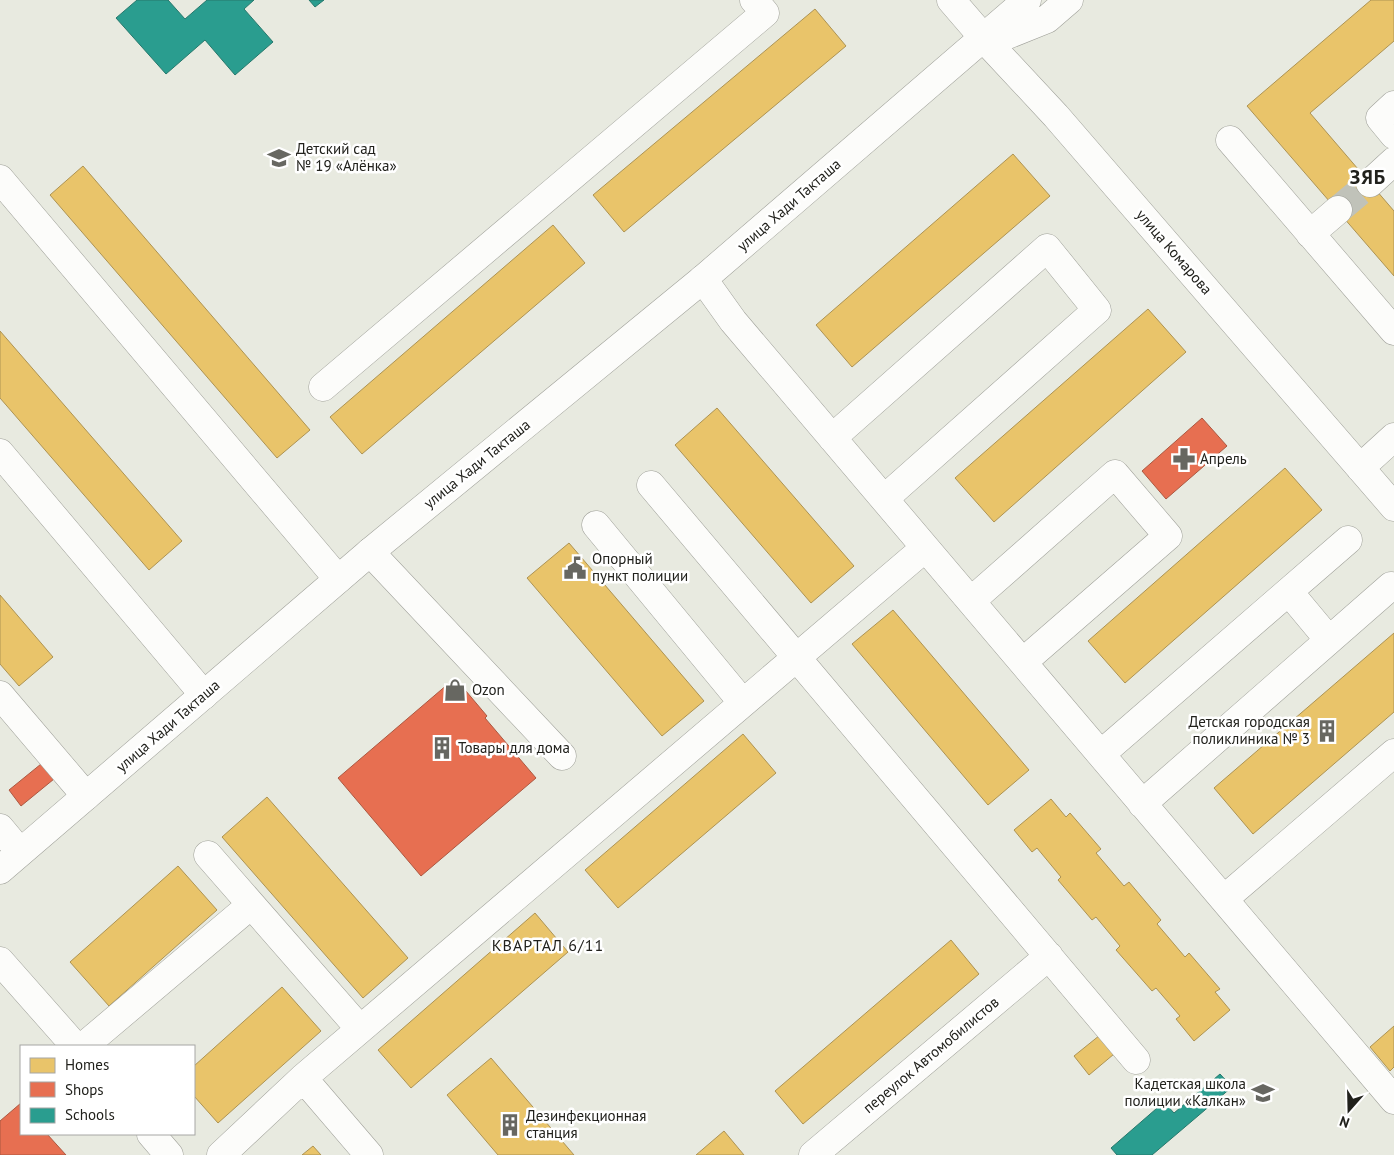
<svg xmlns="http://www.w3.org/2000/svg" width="1394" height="1155" font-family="'PT Sans',sans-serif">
<rect width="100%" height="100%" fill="#e8eae0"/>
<path fill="#e9c46a" stroke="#ad9353" d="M1371 0H1394V41L1310 113 1394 211V276L1247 106Z
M815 9 846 46 624 232 593 195Z
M1013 154 1050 196 852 367 816 325Z
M83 166 310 430 277 458 50 195Z
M553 225 585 263 362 454 330 417Z
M1148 309 1186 352 994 522 955 478Z
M0 331 182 541 149 570 0 398Z
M717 408 854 566 811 603 675 445Z
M1285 468 1322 510 1125 683 1088 641Z
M569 543 704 701 662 736 527 578Z
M0 595 53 657 19 686 0 664Z
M893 610 1029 770 988 805 852 644Z
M1394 633V712L1253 834 1214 788Z
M743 734 776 773 618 908 585 870Z
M267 797 408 958 363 998 222 837Z
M1051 799 1066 817 1070 813 1101 849 1096 853 1124 886 1129 882 1161 920 1157 924 1185 957 1189 953 1220 989 1215 992 1230 1010 1194 1041 1176 1019 1180 1016 1156 988 1152 991 1116 950 1120 946 1096 917 1092 920 1058 880 1061 877 1037 848 1032 852 1014 830Z
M178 866 217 910 109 1006 70 962Z
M535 913 568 952 411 1088 378 1050Z
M951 940 979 974 803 1124 775 1091Z
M282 987 321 1031 218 1123 194 1096V1066Z
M1394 1026V1067L1390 1071 1370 1047Z
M1105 1031 1120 1049 1089 1075 1074 1056Z
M491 1058 574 1155H498L447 1095Z
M724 1131 744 1155H696Z
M313 1146 321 1155H302Z"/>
<path fill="#e76f51" stroke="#ac5841" d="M1202 418 1227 446 1166 499 1142 471Z
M455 678 487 716 485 718 536 778 421 876 338 778Z
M41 764 54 779 21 806 9 790Z
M21 1103V1134H47L66 1155H0V1121Z"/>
<path fill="#2a9d8f" stroke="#27786c" d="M137 0H168L185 19 207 0H254L244 9 273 42 235 75 205 40 166 74 116 18Z
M309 0H324L315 7Z
M1220 1074 1232 1087 1152 1155H1117L1111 1148 1164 1102 1174 1113Z"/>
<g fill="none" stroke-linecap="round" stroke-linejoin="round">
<path stroke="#c0c2b9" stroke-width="28" stroke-dasharray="28 14" stroke-linecap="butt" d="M1338 210 1370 183"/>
<defs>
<path id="minor" d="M951 0 988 43 1056 116 1394 507
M1394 105 1380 118 1394 135
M1230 140 1394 331
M0 179 338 579
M1370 183 1394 161
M1310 234 1338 210
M703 279 733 321 1394 1100
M323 387 765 13 754 0
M832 438 1047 248 1097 310 884 499
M0 453 204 695
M1360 468 1394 437
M651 485 1136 1060
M596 525 743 703
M370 552 562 756
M1289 592 1329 640
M971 601 1115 474 1168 536 1023 662
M0 695 86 796
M1101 754 1348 540
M1142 804 1391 586
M0 828 20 852
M208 855 360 1029
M1224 899 1394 753
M0 961 75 1046
M84 1046 251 905
M303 1078 369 1155
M151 1134 169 1155
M221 1155 303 1078 925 548
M813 1155 1049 956"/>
<path id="major" d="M990 42 1047 19 1069 0
M0 870 370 552 703 279 1027 0"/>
</defs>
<use href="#minor" stroke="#9fa099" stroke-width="29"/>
<use href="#major" stroke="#9fa099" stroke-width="29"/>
<use href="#minor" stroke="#fcfcfa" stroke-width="28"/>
<use href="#major" stroke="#fcfcfa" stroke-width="28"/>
</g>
<defs>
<symbol id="school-bare" viewBox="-9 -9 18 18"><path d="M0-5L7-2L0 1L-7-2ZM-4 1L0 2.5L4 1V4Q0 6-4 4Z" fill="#676761" stroke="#fff" stroke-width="2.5" paint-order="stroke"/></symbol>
<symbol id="pharmacy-bare" viewBox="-9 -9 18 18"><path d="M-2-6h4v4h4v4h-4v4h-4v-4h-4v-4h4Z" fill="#676761" stroke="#fff" stroke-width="2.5" paint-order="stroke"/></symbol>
<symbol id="civic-bare" viewBox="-9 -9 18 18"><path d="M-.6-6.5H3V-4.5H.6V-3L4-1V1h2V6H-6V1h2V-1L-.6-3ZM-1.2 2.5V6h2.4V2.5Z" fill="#676761" stroke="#fff" stroke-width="2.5" paint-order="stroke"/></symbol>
<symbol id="shop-bare" viewBox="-9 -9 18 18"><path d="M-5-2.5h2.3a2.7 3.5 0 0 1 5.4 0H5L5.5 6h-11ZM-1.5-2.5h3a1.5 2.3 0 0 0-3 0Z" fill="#676761" stroke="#fff" stroke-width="2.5" paint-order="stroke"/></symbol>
<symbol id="building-bare" viewBox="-9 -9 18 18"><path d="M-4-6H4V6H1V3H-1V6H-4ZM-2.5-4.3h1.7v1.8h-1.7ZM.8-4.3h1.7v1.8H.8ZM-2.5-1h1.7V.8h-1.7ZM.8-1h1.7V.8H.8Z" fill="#676761" stroke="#fff" stroke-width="2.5" paint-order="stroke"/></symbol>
</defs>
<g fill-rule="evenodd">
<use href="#school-bare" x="263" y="142" width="32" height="32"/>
<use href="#pharmacy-bare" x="1168" y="443" width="32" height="32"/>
<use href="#civic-bare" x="559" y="552" width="32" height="32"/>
<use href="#shop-bare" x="439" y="674" width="32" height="32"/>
<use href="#building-bare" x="1311" y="715" width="32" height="32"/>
<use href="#building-bare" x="426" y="732" width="32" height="32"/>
<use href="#school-bare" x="1247" y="1077" width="32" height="32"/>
<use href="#building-bare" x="494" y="1109" width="32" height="32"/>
</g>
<g text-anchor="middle" stroke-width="5" stroke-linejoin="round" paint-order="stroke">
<g font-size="15" fill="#21211c" stroke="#fff" text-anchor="start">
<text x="296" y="154">Детский сад<tspan x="296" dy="17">№ 19 «Алёнка»</tspan></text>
<text x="1200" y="464">Апрель</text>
<text x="592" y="564">Опорный<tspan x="592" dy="17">пункт полиции</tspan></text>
<text x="472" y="695">Ozon</text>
<text x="1310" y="727" text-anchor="end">Детская городская<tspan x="1310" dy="17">поликлиника № 3</tspan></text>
<text x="458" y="753">Товары для дома</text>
<text x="1246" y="1089" text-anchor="end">Кадетская школа<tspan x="1246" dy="17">полиции «Калкан»</tspan></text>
<text x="526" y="1121">Дезинфекционная<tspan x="526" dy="17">станция</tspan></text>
</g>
<g font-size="15" fill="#21211c" stroke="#fff">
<text transform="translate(789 205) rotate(-41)" y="5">улица Хади Такташа</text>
<text transform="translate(1174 252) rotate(49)" y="5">улица Комарова</text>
<text transform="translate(477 464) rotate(-39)" y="5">улица Хади Такташа</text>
<text transform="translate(168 726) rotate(-41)" y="5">улица Хади Такташа</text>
<text transform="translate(931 1055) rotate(-40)" y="5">переулок Автомобилистов</text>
</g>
<g font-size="16" letter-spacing="1" fill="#21211c" stroke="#fff">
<text x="548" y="951">КВАРТАЛ 6/11</text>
</g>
<g font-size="20" font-weight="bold" letter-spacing="1" fill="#21211c" stroke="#fff">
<text x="1368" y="184">ЗЯБ</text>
</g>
</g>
<rect x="20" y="1045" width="175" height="90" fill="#ffffff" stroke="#a6a6a4"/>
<rect x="30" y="1058" width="25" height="15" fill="#e9c46a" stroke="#a6a6a4"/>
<text x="65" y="1070" font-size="15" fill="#21211c">Homes</text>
<rect x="30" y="1082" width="25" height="15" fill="#e76f51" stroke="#a6a6a4"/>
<text x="65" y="1095" font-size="15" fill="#21211c">Shops</text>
<rect x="30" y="1108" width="25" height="15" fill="#2a9d8f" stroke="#a6a6a4"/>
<text x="65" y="1120" font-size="15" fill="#21211c">Schools</text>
<g transform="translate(1349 1110) rotate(200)" stroke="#ffffff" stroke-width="4" paint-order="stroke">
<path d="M0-4L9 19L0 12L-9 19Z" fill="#21211c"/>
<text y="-8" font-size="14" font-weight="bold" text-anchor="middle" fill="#21211c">N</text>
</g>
</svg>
